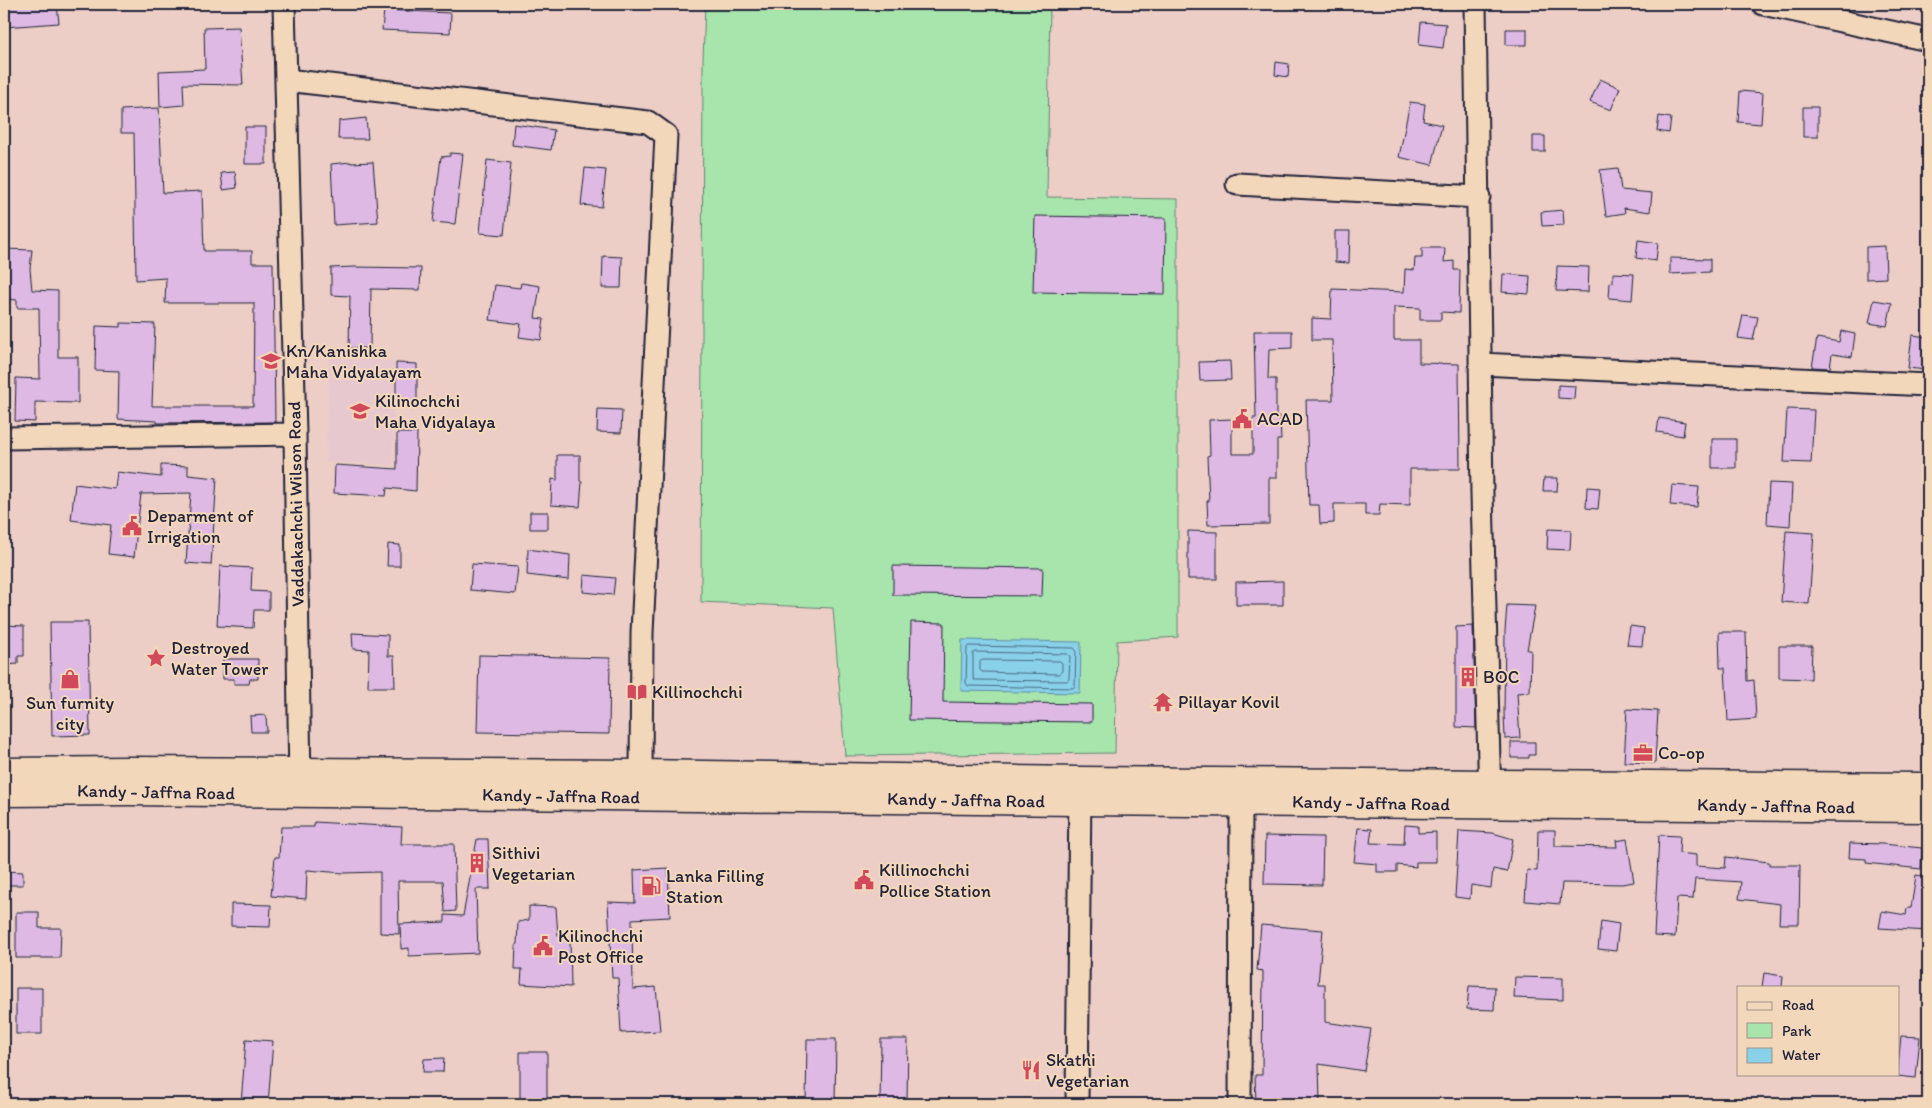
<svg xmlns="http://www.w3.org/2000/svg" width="1932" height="1108" font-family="Itim,sans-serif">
<rect width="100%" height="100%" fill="#eccec6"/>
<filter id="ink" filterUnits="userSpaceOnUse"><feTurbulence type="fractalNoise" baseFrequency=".02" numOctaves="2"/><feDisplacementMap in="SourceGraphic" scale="10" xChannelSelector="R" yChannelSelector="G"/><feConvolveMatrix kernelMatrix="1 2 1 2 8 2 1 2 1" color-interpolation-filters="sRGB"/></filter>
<g filter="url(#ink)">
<path fill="#e8c8cf" d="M329 358 394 361 393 465 326 462Z"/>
<path fill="#a7e5ac" stroke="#648474" d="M705 4H1050L1047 197 1178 199V637L1117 641 1115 753 845 756 833 608 701 602 703 61Z"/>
<path fill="#88d1e9" stroke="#5f8ba3" d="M962 640 1081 642 1080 693 961 691Z"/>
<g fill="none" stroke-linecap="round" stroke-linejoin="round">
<path stroke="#4b6881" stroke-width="1" d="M969 646 1074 648 1076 650 1075 686 1073 688 968 686 966 683 967 648Z
M975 652 1068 654 1070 656 1069 679 1067 681 974 680 973 677V654Z
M983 660 1060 661 1062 663V671L1059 674 982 672 980 670V662Z"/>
</g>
<path fill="#ddb9e3" stroke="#22223b" d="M4 4H57L59 23 4 27Z
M384 10 451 13 450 33 382 30Z
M1421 22 1446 24 1443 48 1419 45Z
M239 27 243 85 183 84 184 105 160 107 159 71 205 69 204 28Z
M1506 29H1527V45H1506Z
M1276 62 1289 64 1288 77 1275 75Z
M1600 79 1620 88 1611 110 1590 102Z
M1740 91 1763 93 1761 124 1738 122Z
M1410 102 1425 104 1423 121 1442 125 1432 165 1399 157Z
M1803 107H1818V137H1803Z
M159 108 163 193 202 191 204 251H252V263H273L275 422 157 423V421L118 419 119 371 95 370 96 326 121 327V323L155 324 152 406H253L254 303H165L166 278 136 280 134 133H121V110Z
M1659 116 1671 118 1669 133 1657 131Z
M366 118 368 139H338L339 121Z
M514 124 554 130 551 150 512 145Z
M245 127H266V164H245Z
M1533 136H1545V152H1533Z
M450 153 463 154 455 224 433 222 441 157 450 156Z
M487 160 511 163 504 235 480 233Z
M351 162V163L373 162 378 222 334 225 331 164Z
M585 168 606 170 602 207 581 205Z
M1618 168 1621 190 1652 193 1650 212 1624 208 1625 213 1606 216 1600 170Z
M235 172 237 188 223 190 221 173Z
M1563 210 1564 225 1542 226 1541 212Z
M1035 216 1166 218 1165 294 1033 292Z
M1335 231H1350L1349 263 1335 262Z
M1638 240 1658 243 1656 261 1636 258Z
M1885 246 1886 278 1866 279V247Z
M1422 248H1445L1444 262 1454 261V270H1460L1459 313 1441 312V320H1420V308L1394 307V340H1419V363L1459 364 1460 469H1410V505L1380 504 1379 515H1365V504H1334V523L1320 524 1319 505H1309L1306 400H1333L1332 340H1312V318L1331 319 1332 289 1404 292 1405 269 1414 270 1415 258H1422Z
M4 249 32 250 30 269 32 290 58 291V357H78V403L35 402V422L15 421 16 378 40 379 39 308H17V300L4 299Z
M603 256 622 257 621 288H602Z
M1670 258 1710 259V272L1670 274Z
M1557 266 1589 267 1588 292 1556 291Z
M353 267 421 268 420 290 371 289 370 348H349L350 296 331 295V268Z
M1613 273 1634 274 1632 300 1609 298 1610 282 1613 283Z
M1503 274 1530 276 1529 294 1502 292Z
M521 283 540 286 535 318 544 319 541 340 519 337 521 324 490 320 495 285 520 288Z
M1874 300 1892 303 1887 326 1869 323Z
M1743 315 1758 317 1753 340 1738 338Z
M1254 331H1292V348L1269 349 1268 379H1276V417H1280L1281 440H1277V478H1269V524L1208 525 1207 501H1209L1207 456 1210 455 1209 420 1232 419V454H1253V418H1256Z
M1841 331 1855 334 1852 357 1832 354 1830 368 1812 367 1817 338 1839 342Z
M1912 335 1928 337 1926 370 1908 368Z
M1230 361 1231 380 1200 381 1199 362Z
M396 363 417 364V405L396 402Z
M1558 385 1575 386 1574 399 1558 398Z
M598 409 622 410 621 433 597 432Z
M1787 409 1814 410 1811 463 1784 462Z
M1659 418 1685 422 1683 436 1657 432Z
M397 433H417L416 491 387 488 386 496 334 493 335 465 397 469Z
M1712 439H1736V468H1712Z
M557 455H580V481L582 482 580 507 551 505 552 479 557 480Z
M161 465 188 466V475L217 478 211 565 186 563 191 493 141 494 134 557 108 554 111 525 71 520 75 484 115 489 117 472 161 477Z
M1544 478H1558L1557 491H1543Z
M1769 483 1792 484 1790 526 1767 524Z
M1672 485 1699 487 1697 507 1670 505Z
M1587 487 1600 488 1598 509 1586 508Z
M530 512H548V529H530Z
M1548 529 1571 530 1570 550 1547 549Z
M1188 531 1217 532V579H1188Z
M1786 531 1814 533 1809 604 1781 602Z
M388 544 400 545V566H387Z
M528 549 570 555 569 580 527 575Z
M472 564 518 567 515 594 470 590Z
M220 566 252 568 251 591 269 592V610H254L253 628 217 626Z
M893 566 1043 568 1042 596 893 595Z
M584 575 615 578 613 595 583 592Z
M1283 581V605H1236V582Z
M1507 605 1535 606 1527 650H1531L1530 692 1517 693 1520 738 1505 739 1504 713 1505 631Z
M50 622H88L90 735 52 736Z
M911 622 944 623 943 702 1092 704V722L909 720Z
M4 625 24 626V656H18V664L6 665V656H4Z
M1473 626 1476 728 1456 727V627Z
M1630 626 1644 628 1642 646 1627 645Z
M1719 632H1746L1747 681 1754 680 1756 719 1728 721 1725 668H1720Z
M352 633 388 635V656H394L395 687H368L369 650 353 649Z
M1779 646H1812L1811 679 1779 678Z
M479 655 610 658 609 734 477 732Z
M223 659H258V679H250L249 684H234V679H223Z
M1627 709 1658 711 1655 763 1624 762Z
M266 715 267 732H251L250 716Z
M1511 742H1535V755H1529V758H1511Z
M314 822 402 827 401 844H454L456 911 445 912 443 881H398L399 934 380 933V872L343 873 307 870 306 899 271 896 275 857H279L281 827H314Z
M1405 825 1418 826V833L1436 832V862H1416V867L1397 865V872H1377V864L1354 862 1358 828 1372 829 1370 843 1404 844Z
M1538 830H1555V846L1617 847 1616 841 1627 839 1634 882 1622 884 1562 883 1560 904 1525 901 1527 870 1537 871Z
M1459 831 1493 833 1513 839 1507 872 1493 869 1491 888 1471 885 1470 899 1455 897Z
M1659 835 1680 836 1679 853 1696 855V866L1725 868 1726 857 1769 862V865H1800L1799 924H1779L1780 904 1739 899 1741 882 1695 879 1693 899 1677 898 1675 937 1654 936Z
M1265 836 1323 837 1322 885 1264 884Z
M477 839H488L490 889H476L478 953 409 956V948L401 949 400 924 445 922V915L463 916Z
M1850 843 1883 844 1922 848 1921 869 1866 863V859L1849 858Z
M668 868 670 917 632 919 633 989 656 987 660 1031 621 1033 618 978H612L608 902 635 903 634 870Z
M4 871 23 872V885H4Z
M1916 875 1928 877V931L1879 928 1882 911 1906 915 1907 908H1911Z
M231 904 271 905 270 927 231 926Z
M529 906 556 907 558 936 570 937 571 987 521 984 522 969H515L516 944H517L518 922 529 920Z
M16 912H39V928H61L60 958H16Z
M1601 921 1619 924 1616 951 1598 949Z
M1261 925 1323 930 1318 984H1325V1022L1371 1029 1364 1071 1319 1064 1320 1104H1256L1255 1075H1262L1263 971 1257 970Z
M1764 973 1783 976 1782 987H1762Z
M1515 977 1563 978V1000L1514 998Z
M1469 986 1495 987 1494 1010 1467 1009Z
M16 988H42V1034H16Z
M1901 1036 1920 1037 1916 1078 1897 1076Z
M246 1039 273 1041 268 1104H241Z
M807 1039H836L835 1104H806Z
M881 1039H908L907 1104H880Z
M520 1052H547V1104H520Z
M444 1058 443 1072H423L424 1059Z"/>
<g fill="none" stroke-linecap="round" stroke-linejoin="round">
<defs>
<path id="minor" d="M284 4 295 434 300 786
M1475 4 1482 494 1490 800
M1763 4 1928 40
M286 80 648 122 666 135 642 633 641 774
M1237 184 1479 197
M1481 364 1928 385
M4 438 295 434
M1077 1104 1080 786
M1240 1104 1241 803"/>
<path id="highway" d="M4 772 128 771 641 774 1080 781 1928 787
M4 792 128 791 1080 801 1928 808"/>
</defs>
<use href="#minor" stroke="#22223b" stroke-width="25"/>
<use href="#highway" stroke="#22223b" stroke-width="31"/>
<use href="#minor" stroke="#f3d7ba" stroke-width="21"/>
<use href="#highway" stroke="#f3d7ba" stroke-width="28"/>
</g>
</g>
<defs>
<symbol id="school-bare" viewBox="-9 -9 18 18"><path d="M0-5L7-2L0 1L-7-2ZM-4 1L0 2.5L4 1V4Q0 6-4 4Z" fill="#d1495b" stroke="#f3d7ba" stroke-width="2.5" paint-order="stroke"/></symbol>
<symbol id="civic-bare" viewBox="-9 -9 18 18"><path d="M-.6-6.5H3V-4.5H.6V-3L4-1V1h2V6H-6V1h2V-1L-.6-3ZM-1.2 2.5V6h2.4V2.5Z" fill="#d1495b" stroke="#f3d7ba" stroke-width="2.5" paint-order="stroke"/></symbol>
<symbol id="sight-bare" viewBox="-9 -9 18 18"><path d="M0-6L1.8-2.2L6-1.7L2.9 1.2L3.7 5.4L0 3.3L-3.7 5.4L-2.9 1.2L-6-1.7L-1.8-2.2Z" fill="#d1495b" stroke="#f3d7ba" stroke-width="2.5" paint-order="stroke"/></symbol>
<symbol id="building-bare" viewBox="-9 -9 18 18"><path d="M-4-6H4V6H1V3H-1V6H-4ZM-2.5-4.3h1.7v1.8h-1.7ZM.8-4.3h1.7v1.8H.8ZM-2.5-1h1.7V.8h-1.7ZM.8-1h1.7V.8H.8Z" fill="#d1495b" stroke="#f3d7ba" stroke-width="2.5" paint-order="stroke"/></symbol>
<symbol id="shop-bare" viewBox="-9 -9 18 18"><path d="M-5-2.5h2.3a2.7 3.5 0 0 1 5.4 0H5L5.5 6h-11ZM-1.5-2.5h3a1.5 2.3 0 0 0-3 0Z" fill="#d1495b" stroke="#f3d7ba" stroke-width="2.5" paint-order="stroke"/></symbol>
<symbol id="library-bare" viewBox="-9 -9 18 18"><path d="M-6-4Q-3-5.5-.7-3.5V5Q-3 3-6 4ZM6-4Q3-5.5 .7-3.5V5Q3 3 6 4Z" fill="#d1495b" stroke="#f3d7ba" stroke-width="2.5" paint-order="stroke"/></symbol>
<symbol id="temple-bare" viewBox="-9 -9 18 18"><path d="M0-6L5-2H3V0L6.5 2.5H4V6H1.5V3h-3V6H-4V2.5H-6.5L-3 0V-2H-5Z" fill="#d1495b" stroke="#f3d7ba" stroke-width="2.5" paint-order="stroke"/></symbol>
<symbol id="office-bare" viewBox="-9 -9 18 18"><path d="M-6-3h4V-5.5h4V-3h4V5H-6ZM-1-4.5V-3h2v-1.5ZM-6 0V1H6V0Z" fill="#d1495b" stroke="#f3d7ba" stroke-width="2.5" paint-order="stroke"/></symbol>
<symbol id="fuel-bare" viewBox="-9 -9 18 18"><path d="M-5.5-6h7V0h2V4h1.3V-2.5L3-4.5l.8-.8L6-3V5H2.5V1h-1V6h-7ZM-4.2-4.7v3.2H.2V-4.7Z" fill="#d1495b" stroke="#f3d7ba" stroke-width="2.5" paint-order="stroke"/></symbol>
<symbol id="restaurant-bare" viewBox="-9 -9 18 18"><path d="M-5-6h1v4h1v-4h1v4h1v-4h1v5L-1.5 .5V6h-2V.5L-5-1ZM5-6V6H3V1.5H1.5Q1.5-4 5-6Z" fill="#d1495b" stroke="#f3d7ba" stroke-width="2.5" paint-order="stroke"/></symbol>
</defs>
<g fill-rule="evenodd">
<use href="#school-bare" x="257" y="347" width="28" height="28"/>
<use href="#school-bare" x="346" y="397" width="28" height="28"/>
<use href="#civic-bare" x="1228" y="405" width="28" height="28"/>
<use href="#civic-bare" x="118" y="512" width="28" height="28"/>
<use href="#sight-bare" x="142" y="644" width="28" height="28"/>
<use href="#building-bare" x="1454" y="663" width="28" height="28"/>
<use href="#shop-bare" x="56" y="665" width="28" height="28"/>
<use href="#library-bare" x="623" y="678" width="28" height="28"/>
<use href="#temple-bare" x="1149" y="688" width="28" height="28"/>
<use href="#office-bare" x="1629" y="739" width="28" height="28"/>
<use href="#building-bare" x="463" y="849" width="28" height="28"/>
<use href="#civic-bare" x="850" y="866" width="28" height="28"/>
<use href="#fuel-bare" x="637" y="872" width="28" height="28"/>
<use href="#civic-bare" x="529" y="932" width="28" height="28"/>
<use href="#restaurant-bare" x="1017" y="1056" width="28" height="28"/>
</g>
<g text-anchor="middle" stroke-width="4" stroke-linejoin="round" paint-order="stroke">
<g font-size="18" fill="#22223b" stroke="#f3d7ba" text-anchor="start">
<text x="286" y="357">Kn/Kanishka<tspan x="286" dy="21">Maha Vidyalayam</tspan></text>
<text x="375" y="407">Kilinochchi<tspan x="375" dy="21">Maha Vidyalaya</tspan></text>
<text x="1257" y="425">ACAD</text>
<text x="147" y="522">Deparment of<tspan x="147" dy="21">Irrigation</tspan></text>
<text x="171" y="654">Destroyed<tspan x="171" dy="21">Water Tower</tspan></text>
<text x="1483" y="683">BOC</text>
<text x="652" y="698">Killinochchi</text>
<text x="1178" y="708">Pillayar Kovil</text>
<text x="70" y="709" text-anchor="middle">Sun furnity<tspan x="70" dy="21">city</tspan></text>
<text x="1658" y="759">Co-op</text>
<text x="492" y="859">Sithivi<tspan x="492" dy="21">Vegetarian</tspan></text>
<text x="879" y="876">Killinochchi<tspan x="879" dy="21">Pollice Station</tspan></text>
<text x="666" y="882">Lanka Filling<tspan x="666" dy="21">Station</tspan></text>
<text x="558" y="942">Kilinochchi<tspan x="558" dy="21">Post Office</tspan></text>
<text x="1046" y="1066">Skathi<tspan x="1046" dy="21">Vegetarian</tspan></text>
</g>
<g font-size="18" fill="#22223b" stroke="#f3d7ba">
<text transform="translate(296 504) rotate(-91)" y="6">Vaddakachchi Wilson Road</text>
<text transform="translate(156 792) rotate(1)" y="6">Kandy - Jaffna Road</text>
<text transform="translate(561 796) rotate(1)" y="6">Kandy - Jaffna Road</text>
<text transform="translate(966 800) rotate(1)" y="6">Kandy - Jaffna Road</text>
<text transform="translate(1371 803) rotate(1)" y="6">Kandy - Jaffna Road</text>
<text transform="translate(1776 806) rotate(1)" y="6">Kandy - Jaffna Road</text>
</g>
</g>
<rect width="1932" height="1108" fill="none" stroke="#f3d7ba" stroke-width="20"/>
<rect x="10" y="10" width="1912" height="1088" fill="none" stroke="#22223b" stroke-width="2" filter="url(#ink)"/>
<rect x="1737" y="986" width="162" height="90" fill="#f3d7ba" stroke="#9f8f87"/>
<rect x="1747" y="1002" width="25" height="8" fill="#f3d7ba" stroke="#9f8f87"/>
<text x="1782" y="1010" font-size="15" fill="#22223b">Road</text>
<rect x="1747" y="1023" width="25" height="15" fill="#a7e5ac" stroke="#9f8f87"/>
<text x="1782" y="1036" font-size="15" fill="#22223b">Park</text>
<rect x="1747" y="1048" width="25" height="15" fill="#88d1e9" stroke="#9f8f87"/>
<text x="1782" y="1060" font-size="15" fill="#22223b">Water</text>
</svg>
